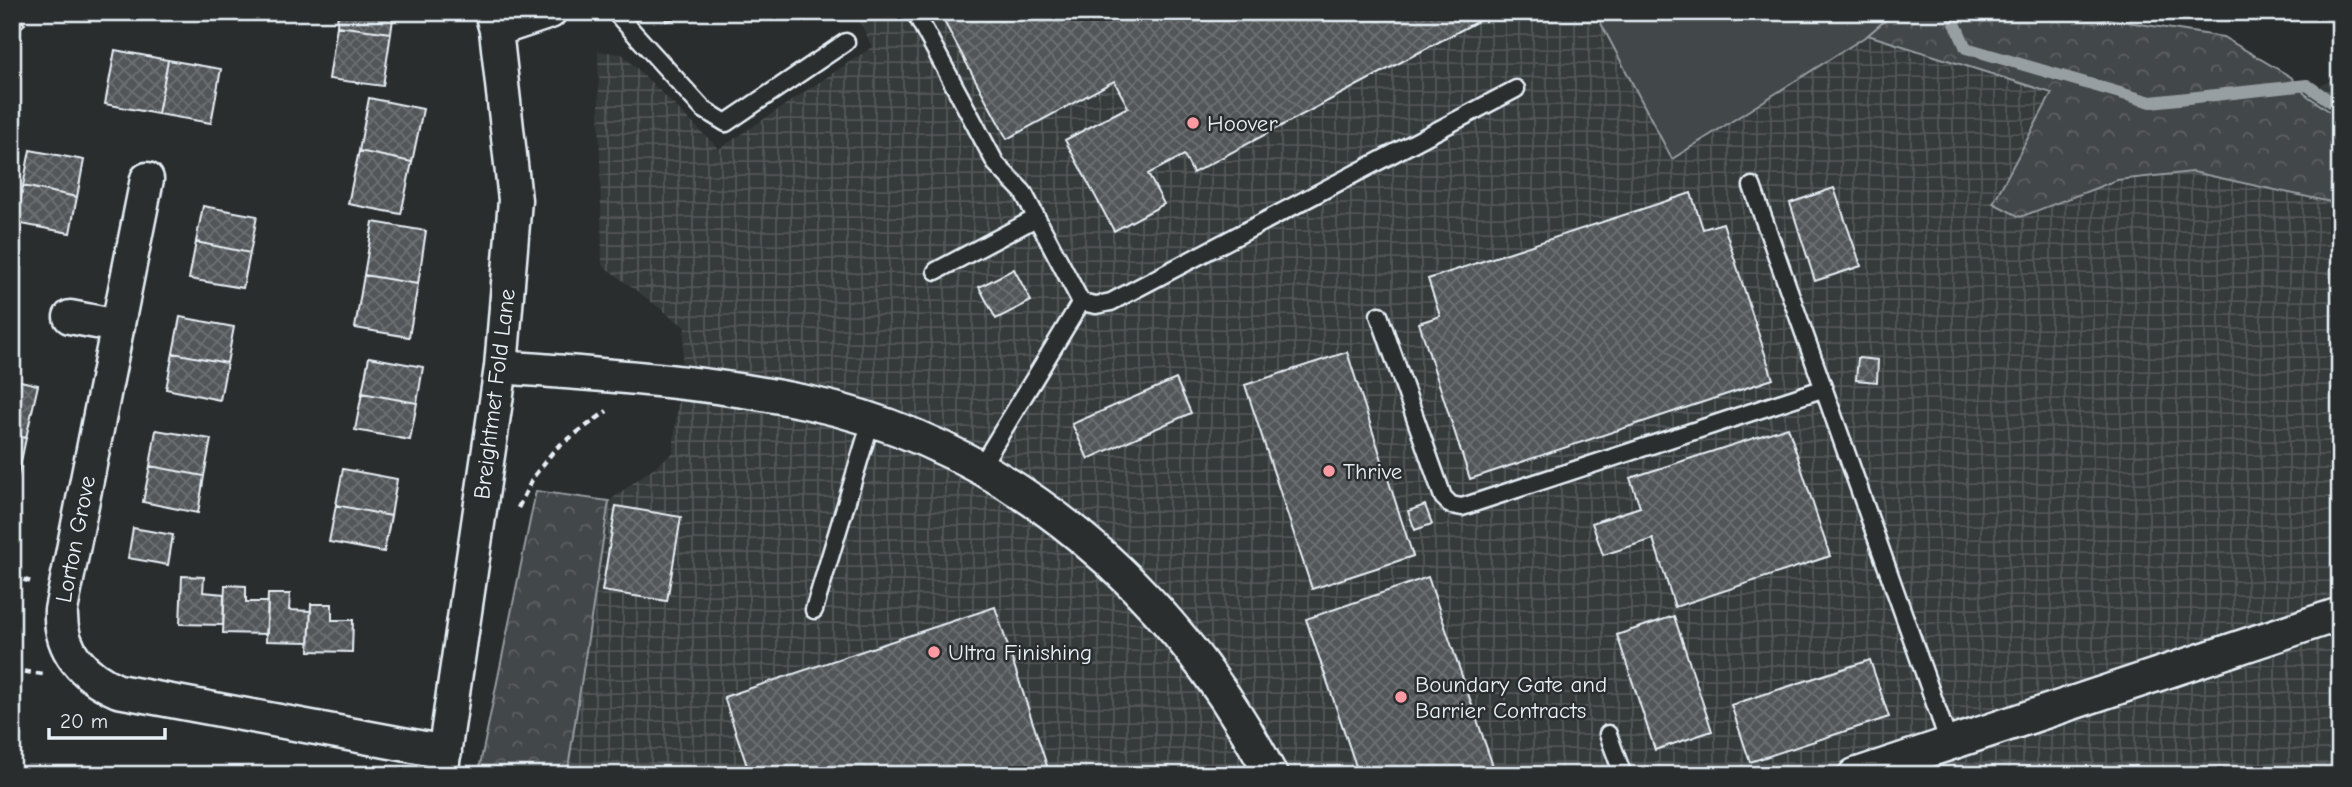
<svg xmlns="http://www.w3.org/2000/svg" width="2352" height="787" font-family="'Comic Neue',sans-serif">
<defs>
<pattern id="industrial-grid" width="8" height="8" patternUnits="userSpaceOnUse" patternTransform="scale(1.75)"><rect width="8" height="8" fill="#363a3b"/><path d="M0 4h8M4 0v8" fill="none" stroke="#535758"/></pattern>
<pattern id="forest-crowns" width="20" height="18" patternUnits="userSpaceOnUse" patternTransform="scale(1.75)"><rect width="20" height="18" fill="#424648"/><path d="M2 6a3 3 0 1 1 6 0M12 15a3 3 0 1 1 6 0" fill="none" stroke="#5d6163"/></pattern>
<pattern id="building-cross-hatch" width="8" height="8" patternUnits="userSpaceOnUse" patternTransform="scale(1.75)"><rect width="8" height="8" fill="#535759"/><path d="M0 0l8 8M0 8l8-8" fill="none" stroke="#6c7072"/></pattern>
</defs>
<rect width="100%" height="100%" fill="#2a2d2e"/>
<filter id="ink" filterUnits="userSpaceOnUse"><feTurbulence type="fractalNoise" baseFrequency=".0143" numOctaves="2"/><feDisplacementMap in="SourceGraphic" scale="14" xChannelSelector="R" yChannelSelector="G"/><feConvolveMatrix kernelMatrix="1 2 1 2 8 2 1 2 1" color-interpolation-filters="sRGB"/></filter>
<g filter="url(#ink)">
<path fill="url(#industrial-grid)" d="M859 12H1895L1869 35 2052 93 1993 202 2020 217 2117 180 2193 172 2340 204V775H567L609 501 673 453 685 327 602 265 598 51 622 54 719 149 872 47 856 14Z
M2340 75V119L2305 94Z"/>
<path fill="#424648" stroke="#959ca0" stroke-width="2" d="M1595 12H1895L1868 35 1672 159Z"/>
<path fill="url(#forest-crowns)" stroke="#959ca0" stroke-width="2" d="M1895 12H2064L2223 37 2291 77 2305 94 2340 119V204L2193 172 2117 180 2020 217 1993 203 2052 93 1868 35Z
M536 491 609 501 567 775H478Z"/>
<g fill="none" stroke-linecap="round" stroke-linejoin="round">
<path stroke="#989fa3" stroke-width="12" d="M1950 12 1966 48 2151 102 2307 85 2340 108"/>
</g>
<path fill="url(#building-cross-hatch)" stroke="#e8f1f8" stroke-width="2" d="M12 12 25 24 14 33 12 31Z
M338 12H394L391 33 337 26Z
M664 12H695V14L666 21Z
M939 12H1495L1193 173 1184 155 1148 174 1164 204 1114 231 1065 140 1128 107 1114 81 1007 139Z
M337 26 391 33 383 86 329 79Z
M115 50 168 60 158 114 105 104Z
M168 60 221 69 211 123 158 114Z
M369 98 423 109 412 162 359 151Z
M30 150 84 160 77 197 23 186Z
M359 151 412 162 401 214 348 204Z
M23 186 77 197 70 233 16 223Z
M1834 188 1861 266 1815 281 1790 203Z
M1691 193 1703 229 1723 223 1773 379 1470 479 1419 323 1440 316 1428 279Z
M203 206 257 216 250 253 196 242Z
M373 222 426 231 418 284 364 275Z
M196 242 250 253 243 288 189 279Z
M12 253 20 254 12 292Z
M1014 269 1031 301 996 319 979 287Z
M364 275 418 284 409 337 355 328Z
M180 317 234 327 227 363 173 353Z
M1347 352 1413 556 1312 589 1245 385Z
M173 353 227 363 220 400 166 389Z
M369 357 423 367 417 403 362 393Z
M1858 358 1878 360 1877 382 1856 380Z
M12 379 38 385 26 438 12 435Z
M1176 379 1191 413 1088 459 1072 424Z
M362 393 417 403 410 440 355 430Z
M1788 427 1830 556 1675 607 1653 539 1603 555 1592 523 1640 507 1630 478Z
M156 430 211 439 204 476 150 466Z
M12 435 26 438 15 490H12Z
M150 466 204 476 198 513 143 502Z
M343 469 397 479 391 516 336 505Z
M336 505 391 516 384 552 329 542Z
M1425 505 1432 524 1415 530 1408 511Z
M616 506 681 517 667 601 602 591Z
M133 528 173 535 168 565 128 558Z
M182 576 204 577 203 592 224 594 223 625 180 624Z
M1428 577 1496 775H1359L1306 619Z
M225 585 246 586V602H268L267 634 223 633Z
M268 594H290L289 610 311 611 309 642 266 641Z
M311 604H332V620H353L352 652 309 651Z
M995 607 1050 775H750L724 697Z
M1674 616 1712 731 1655 750 1617 635Z
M1870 660 1889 717 1750 762 1731 705Z"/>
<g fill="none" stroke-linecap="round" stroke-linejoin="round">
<defs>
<path id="lane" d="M615 12 703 109 726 123 846 42
M915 12 996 164 1023 192 1081 302 980 468
M1752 186 1949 743
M936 271 1036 218
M1081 302 1096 305 1111 302 1516 89
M1379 315 1443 497 1451 505 1462 507 1822 389
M814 610 871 421
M1608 734 1623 775"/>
<path id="street" d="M496 30 550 12
M147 179 61 610C59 650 83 676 118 691L445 752
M70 317 118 326
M501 367C603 375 705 381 806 402 1012 446 1175 591 1271 775
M441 775 501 367 515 200 496 30 491 12
M1855 775 2340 614"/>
</defs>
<use href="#lane" stroke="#e8f1f8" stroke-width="21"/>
<use href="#street" stroke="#e8f1f8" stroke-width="37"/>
<path stroke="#e8f1f8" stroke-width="4.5" stroke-dasharray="7 5" stroke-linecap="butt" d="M518 508 534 476 556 448 607 411
M12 576 31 582
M12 670 43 674"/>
<use href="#lane" stroke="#2a2d2e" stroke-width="16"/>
<use href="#street" stroke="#2a2d2e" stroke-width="32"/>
</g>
</g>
<g fill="#ff9aa2" stroke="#2a2d2e" stroke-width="2.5">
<circle cx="1193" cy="123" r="7"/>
<circle cx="1329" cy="471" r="7"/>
<circle cx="934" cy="652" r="7"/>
<circle cx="1401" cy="697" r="7"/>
</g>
<g text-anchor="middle" stroke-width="5" stroke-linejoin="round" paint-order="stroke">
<g font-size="23" fill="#e8f1f8" stroke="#2a2d2e" text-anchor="start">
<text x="1207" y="131">Hoover</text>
<text x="1343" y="479">Thrive</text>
<text x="948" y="660">Ultra Finishing</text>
<text x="1415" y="692">Boundary Gate and<tspan x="1415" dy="26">Barrier Contracts</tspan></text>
</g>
<g font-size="23" fill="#e8f1f8" stroke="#2a2d2e">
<text transform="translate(494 394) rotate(-83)" y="8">Breightmet Fold Lane</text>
<text transform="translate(75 539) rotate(-79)" y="8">Lorton Grove</text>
</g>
</g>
<rect width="2352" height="787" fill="none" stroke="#2a2d2e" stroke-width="42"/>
<rect x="21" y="21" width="2310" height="745" fill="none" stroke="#e8f1f8" stroke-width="2.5" filter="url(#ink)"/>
<path d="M49 728v10h116v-10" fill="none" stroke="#e8f1f8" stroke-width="3.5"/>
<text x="60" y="728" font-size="21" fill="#e8f1f8" stroke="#2a2d2e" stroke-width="5" paint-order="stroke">20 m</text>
</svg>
